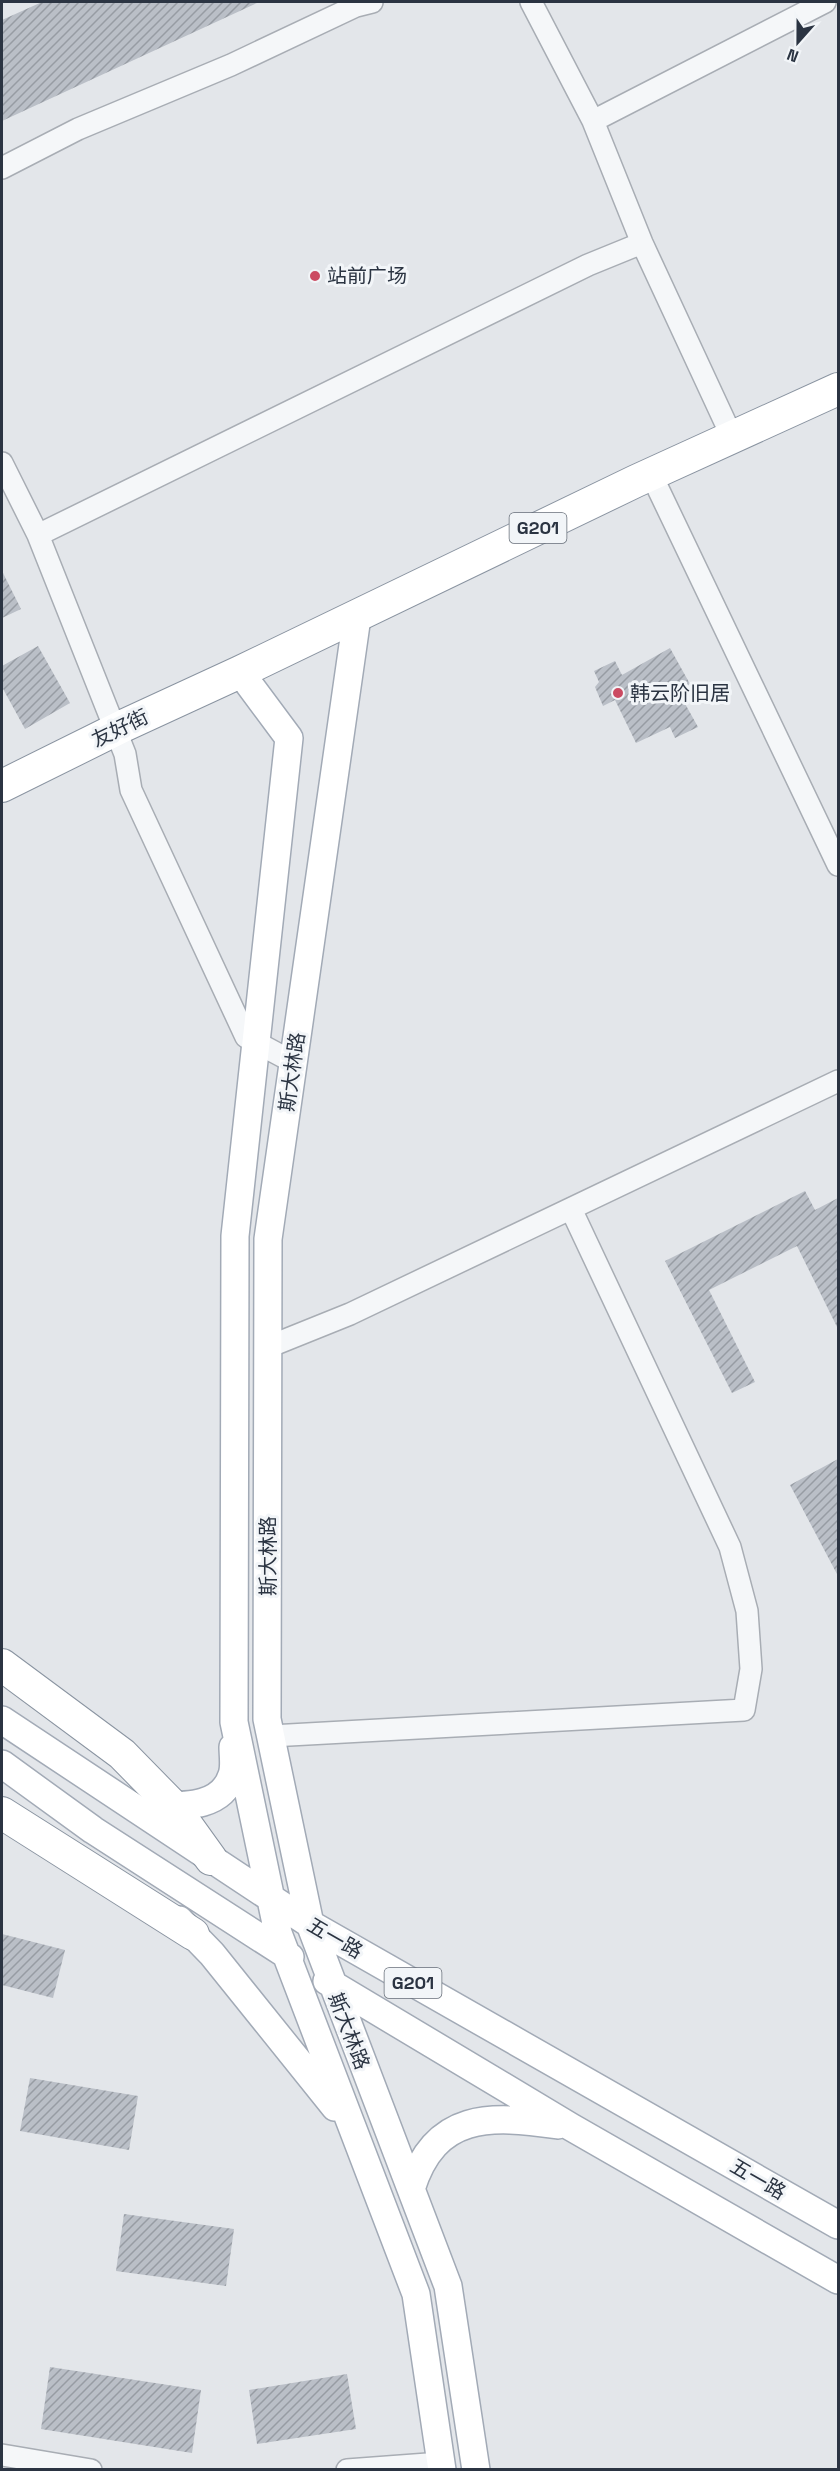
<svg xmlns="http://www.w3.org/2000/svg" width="840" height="2471" font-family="'Space Grotesk','Noto Sans SC',sans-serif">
<defs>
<pattern id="building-hatch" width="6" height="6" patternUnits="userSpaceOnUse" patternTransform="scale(1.5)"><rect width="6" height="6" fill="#babfc7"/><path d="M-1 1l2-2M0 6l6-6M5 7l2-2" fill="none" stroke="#979ca3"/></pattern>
</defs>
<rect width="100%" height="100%" fill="#e3e6ea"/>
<path fill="url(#building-hatch)" d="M42 2H259L2 121V20Z
M2 571 21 609 2 618Z
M38 646 70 703 25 729 2 687V666Z
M670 648 690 684 678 691 698 727 675 738 670 727 636 743 615 700 603 706 595 687 599 682 594 671 615 661 622 675Z
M805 1191 815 1210 838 1198V1329L797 1246 709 1290 755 1382 732 1393 665 1261Z
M838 1459V1576L790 1485Z
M2 1934 65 1950 53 1998 2 1985Z
M30 2078 138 2096 129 2150 20 2131Z
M124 2214 234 2229 226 2286 116 2271Z
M50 2367 201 2390 192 2453 41 2429Z
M347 2374 356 2429 257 2444 249 2390Z"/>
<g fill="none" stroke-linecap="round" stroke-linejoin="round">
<defs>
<path id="minor" d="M531 2 593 121 642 243 732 437
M593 121 825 2
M2 168 78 129 231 65 356 6 372 2
M2 463 38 535 125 754 131 790 246 1037 293 1062
M651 474 838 865
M38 535 588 265 642 243
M268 1347 350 1314 838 1081
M271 1736 744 1710 751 1669 747 1611 730 1547 571 1209
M2 2455 91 2470
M347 2470 441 2463"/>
<path id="major" d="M357 617 268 1239 267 1719 310 1924 448 2286 476 2470
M240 672 289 738 235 1236 234 1722 278 1933 416 2294 442 2470
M2 1720 310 1924 838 2225
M2 1764 93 1830 290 1957
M156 1806C183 1806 222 1808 232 1775 235 1767 233 1755 233 1747
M179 1920 212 1954 335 2107
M327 1981 571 2127 838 2280
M411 2189C435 2112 490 2115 558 2125"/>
<path id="highway" d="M2 786 125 725 240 672 636 481 838 389
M2 1665 122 1754 173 1806 211 1859
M2 1813 193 1934"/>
</defs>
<use href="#minor" stroke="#a8adb4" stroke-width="24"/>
<use href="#major" stroke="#a2aab6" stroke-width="30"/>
<use href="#highway" stroke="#8a94a1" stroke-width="34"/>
<use href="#minor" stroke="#f5f7f9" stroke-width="21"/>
<use href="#major" stroke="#fff" stroke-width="27"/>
<use href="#highway" stroke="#fff" stroke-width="32"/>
</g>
<g fill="#cb4b62" stroke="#f2f5f8" stroke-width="2">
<circle cx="315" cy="276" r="6"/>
<circle cx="618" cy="693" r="6"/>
</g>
<g text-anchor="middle" stroke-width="6" stroke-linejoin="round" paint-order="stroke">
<g fill="#f2f5f8" stroke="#676e79" stroke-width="1.5">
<rect x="509.5" y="513" width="57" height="30" rx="4.5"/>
<rect x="384.5" y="1968" width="57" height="30" rx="4.5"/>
</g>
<g font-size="18" font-weight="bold" fill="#2b3442">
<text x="538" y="534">G201</text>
<text x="413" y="1989">G201</text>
</g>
<g font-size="20" fill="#2b3442" stroke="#f2f5f8" text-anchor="start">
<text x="327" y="283">站前广场</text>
<text x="630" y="700">韩云阶旧居</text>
</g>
<g font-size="20" fill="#2b3442" stroke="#f2f5f8">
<text transform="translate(120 728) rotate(-26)" y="7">友好街</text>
<text transform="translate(292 1072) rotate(-82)" y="7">斯大林路</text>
<text transform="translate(268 1556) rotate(-90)" y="7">斯大林路</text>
<text transform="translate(335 1938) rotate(30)" y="7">五一路</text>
<text transform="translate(349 2031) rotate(69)" y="7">斯大林路</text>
<text transform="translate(758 2179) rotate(30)" y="7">五一路</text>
</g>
</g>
<rect width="840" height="2471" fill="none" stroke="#2b3442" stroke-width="6"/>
<g transform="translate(798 42) rotate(201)" stroke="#f2f5f8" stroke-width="4.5" paint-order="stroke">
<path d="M0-4.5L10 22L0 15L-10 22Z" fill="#2b3442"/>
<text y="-9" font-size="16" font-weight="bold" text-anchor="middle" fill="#2b3442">N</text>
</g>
</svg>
